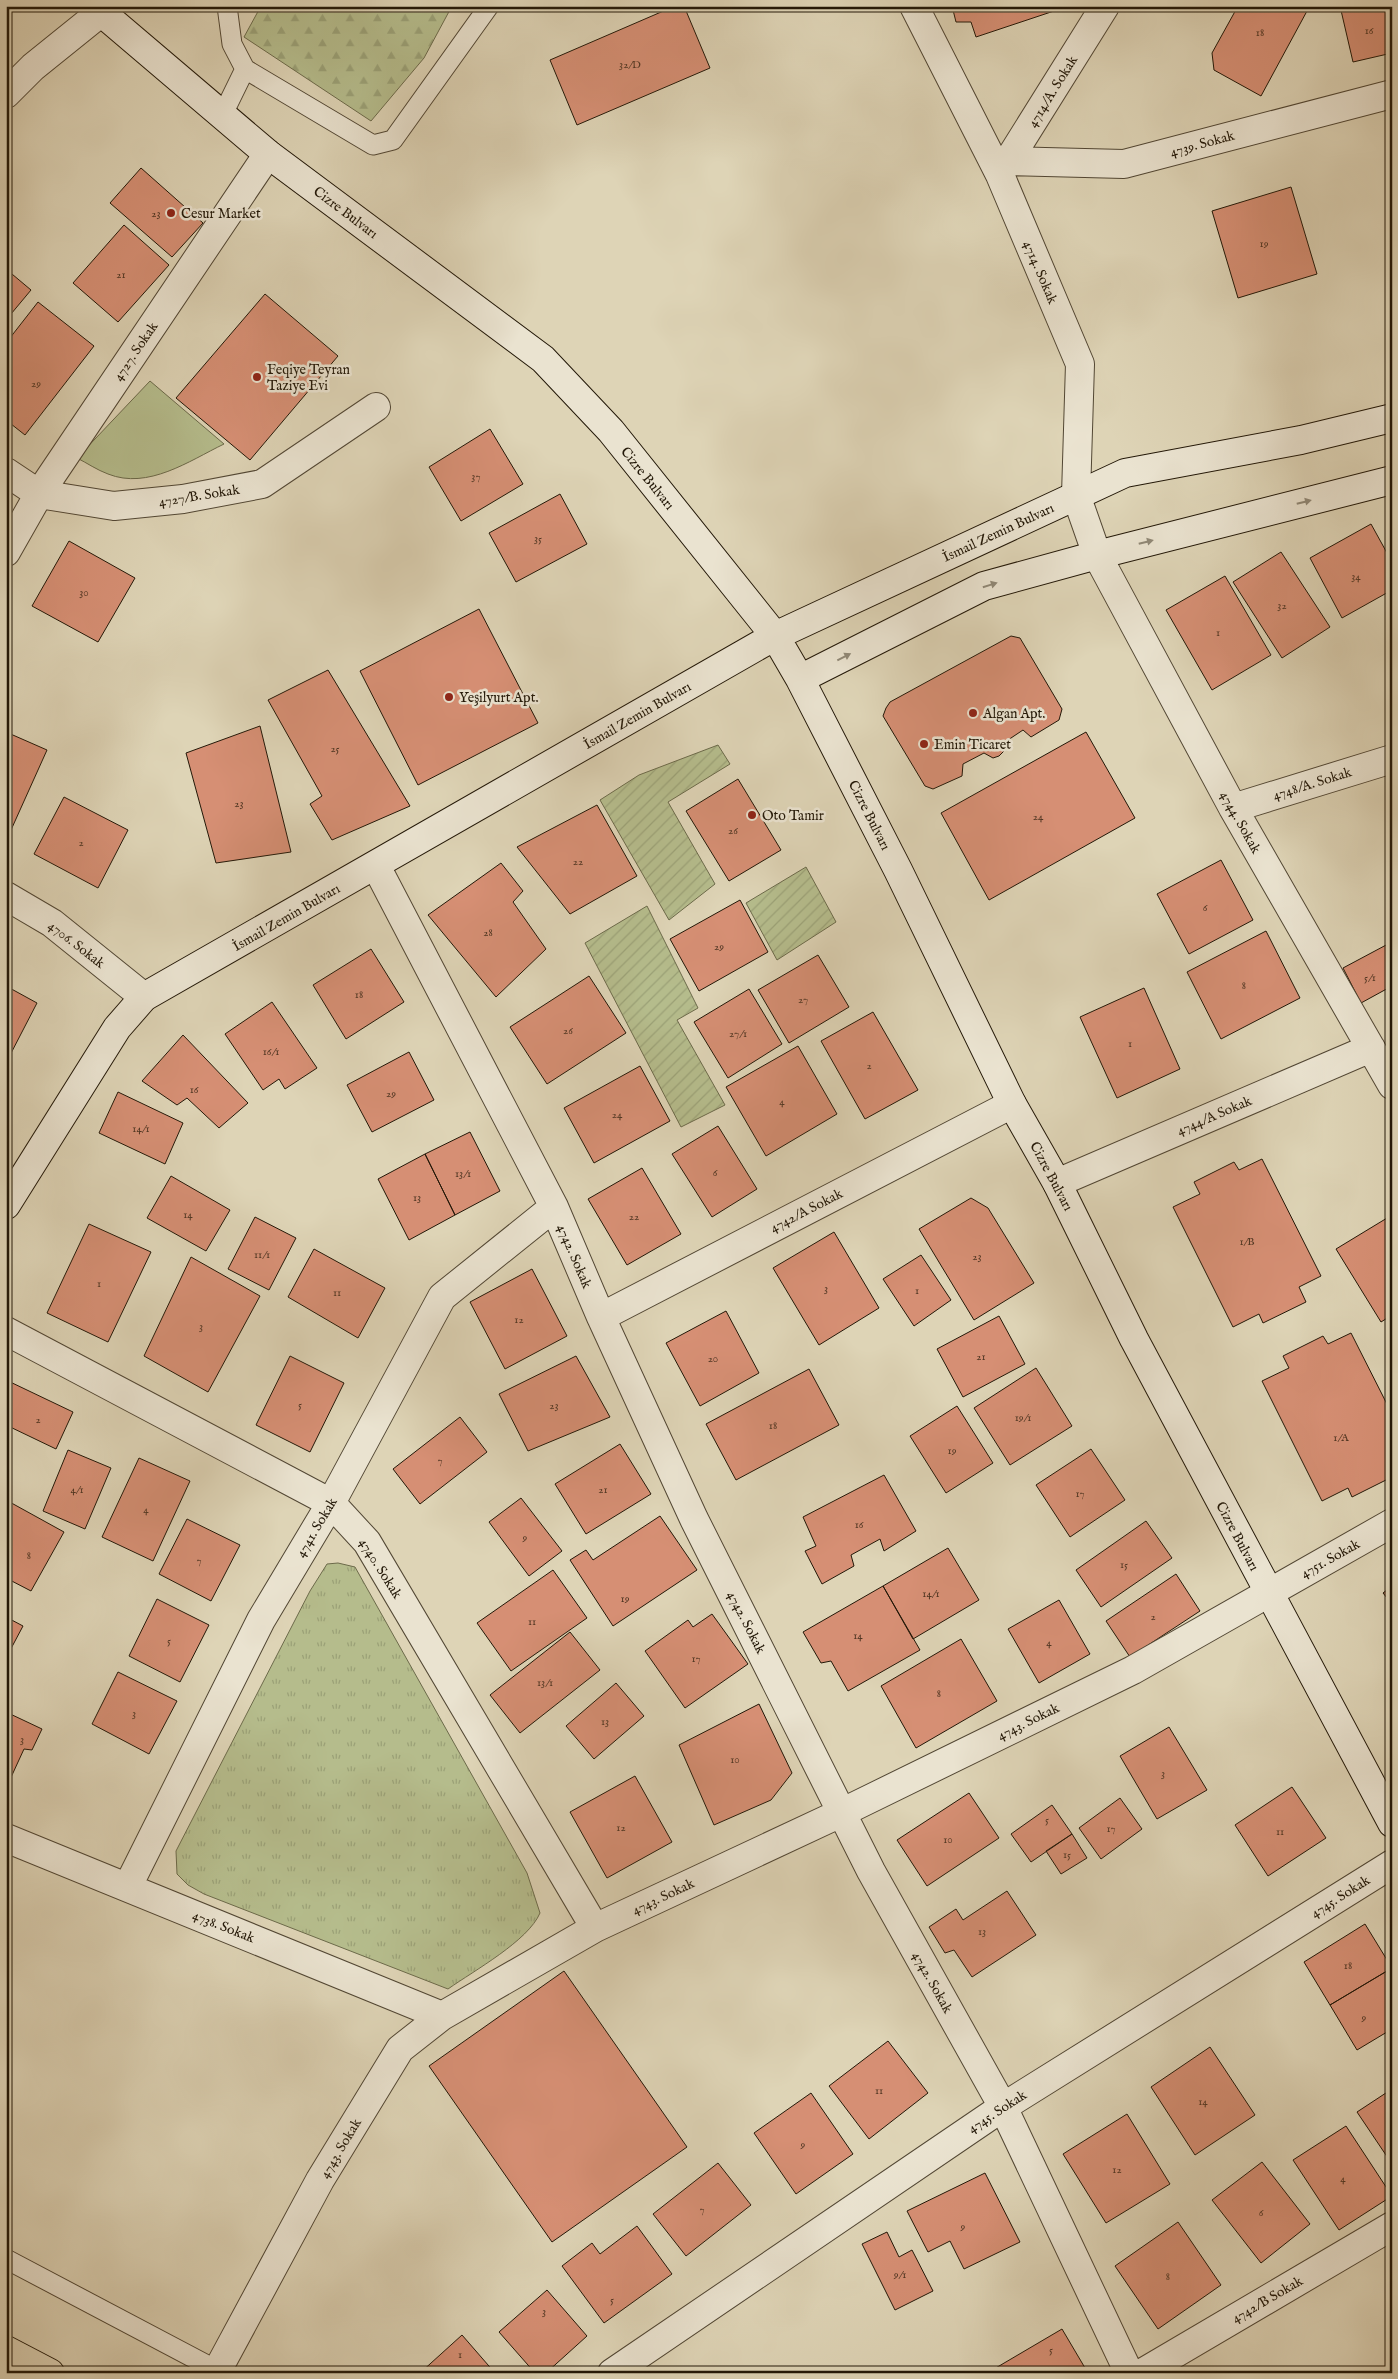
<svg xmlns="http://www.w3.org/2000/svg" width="1398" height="2379" font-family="'IM FELL English',serif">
<defs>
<pattern id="forest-firs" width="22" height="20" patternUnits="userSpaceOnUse" patternTransform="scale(1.25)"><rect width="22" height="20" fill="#b5bc8c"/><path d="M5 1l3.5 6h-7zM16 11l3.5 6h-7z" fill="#9ba177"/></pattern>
<pattern id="park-tufts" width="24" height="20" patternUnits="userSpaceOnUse" patternTransform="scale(1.25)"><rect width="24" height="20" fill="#b5bc8c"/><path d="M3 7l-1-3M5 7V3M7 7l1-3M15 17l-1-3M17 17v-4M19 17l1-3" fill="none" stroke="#9ba177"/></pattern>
<pattern id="garden-furrows" width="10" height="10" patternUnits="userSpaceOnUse" patternTransform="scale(1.25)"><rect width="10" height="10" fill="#b5bc8c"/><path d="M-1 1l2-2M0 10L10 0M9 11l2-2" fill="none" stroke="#9ba177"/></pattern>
</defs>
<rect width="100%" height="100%" fill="#ded4b6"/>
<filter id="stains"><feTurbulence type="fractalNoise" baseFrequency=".004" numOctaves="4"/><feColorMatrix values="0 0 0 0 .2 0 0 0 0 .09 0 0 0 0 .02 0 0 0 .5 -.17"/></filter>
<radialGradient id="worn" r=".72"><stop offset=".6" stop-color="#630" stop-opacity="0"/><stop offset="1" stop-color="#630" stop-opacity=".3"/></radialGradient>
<path fill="#b5bc8c" stroke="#6c6a4a" d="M150 381 224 444C189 461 148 490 108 474 97 470 87 463 77 458Z"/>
<path fill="url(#forest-firs)" stroke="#6c6a4a" d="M261 6H452L424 58 371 121 244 37Z"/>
<path fill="url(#park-tufts)" stroke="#6c6a4a" d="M338 1563 355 1567 527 1873 540 1913C528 1941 475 1970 448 1989L204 1894 188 1885 177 1874 176 1851 310 1591 327 1564Z"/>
<path fill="url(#garden-furrows)" stroke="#6c6a4a" d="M718 745 730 764 668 802 715 884 669 920 600 800 639 775Z
M806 867 836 922 777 960 746 903Z
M647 906 698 1008 677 1020 725 1105 681 1127 585 943Z"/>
<path fill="#d68f74" stroke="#231808" d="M675 6H684L710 68 577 125 550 60Z
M952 6H1053L1054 11 976 37 971 22H956Z
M1238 6H1298L1307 11 1261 96 1214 70 1212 53Z
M1340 6H1392V53L1353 62Z
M141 168 203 223 172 257 110 203Z
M1291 187 1317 274 1238 298 1212 211Z
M124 225 169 265 118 322 73 283Z
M6 269 31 290 6 320Z
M265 294 338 356 250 460 176 398Z
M38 302 94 346 25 435 6 420V343Z
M490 429 523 484 461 521 429 467Z
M560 494 587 544 516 582 489 533Z
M1371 524 1392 562V590L1342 618 1310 558Z
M69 541 135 578 98 642 32 606Z
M1281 552 1330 627 1282 658 1233 582Z
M1225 576 1271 655 1212 690 1166 610Z
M479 609 538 723 418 785 360 671Z
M1011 636 1020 638 1062 709 1059 720 1031 737 1023 730 1005 742V750L999 756 993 758 984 753 963 764 962 776 933 789 925 786 883 716 886 708 890 702Z
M328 670 410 806 332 840 310 804 322 796 268 700Z
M260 726 291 852 216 863 186 753Z
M6 732 47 750 11 830 6 828Z
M1086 732 1135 818 989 900 941 813Z
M738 779 781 850 729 881 686 811Z
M64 797 128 830 98 888 34 854Z
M597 805 637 876 570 914 517 847Z
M1221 860 1253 920 1189 954 1157 894Z
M501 863 523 891 513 902 546 949 496 997 428 915Z
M740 900 768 952 699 991 670 939Z
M1266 931 1300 998 1221 1039 1187 972Z
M1388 944 1392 950V986L1361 1003 1343 968Z
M371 949 404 1002 346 1039 313 985Z
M818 955 849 1007 789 1043 758 990Z
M589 976 626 1033 547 1084 510 1027Z
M6 986 37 1003 8 1059 6 1058Z
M1144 988 1180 1069 1117 1098 1080 1017Z
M749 989 782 1044 728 1078 694 1022Z
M272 1002 317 1068 285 1089 279 1079 263 1090 225 1034Z
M873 1012 918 1090 865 1119 821 1041Z
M183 1035 248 1103 219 1128 187 1098 177 1105 142 1081Z
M798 1046 837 1114 766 1156 726 1087Z
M409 1052 434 1100 372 1132 347 1085Z
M640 1066 670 1121 594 1163 564 1108Z
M118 1092 183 1123 165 1164 99 1133Z
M718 1126 757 1189 712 1217 672 1154Z
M470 1132 500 1191 455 1215 425 1154Z
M425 1154 455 1215 409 1240 378 1179Z
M1262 1159 1321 1276 1299 1287 1306 1302 1263 1323 1259 1314 1233 1327 1173 1207 1200 1194 1194 1182 1234 1162 1239 1170Z
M642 1168 681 1234 627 1265 588 1199Z
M171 1176 230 1210 206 1251 147 1218Z
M971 1198 988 1208 1034 1283 974 1320 919 1229Z
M1392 1215V1315L1381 1322 1336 1249Z
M255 1217 296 1238 269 1290 228 1269Z
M89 1224 151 1252 108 1342 47 1313Z
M834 1232 879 1308 819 1345 773 1268Z
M314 1249 385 1288 358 1338 288 1297Z
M921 1255 951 1300 914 1326 883 1279Z
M191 1257 260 1296 208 1392 144 1356Z
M532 1269 567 1336 505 1369 470 1302Z
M726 1311 759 1373 700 1406 666 1343Z
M999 1316 1025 1364 963 1397 937 1349Z
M1351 1333 1392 1414V1459L1388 1461 1392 1470V1477L1352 1497 1348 1488 1322 1501 1262 1381 1289 1368 1283 1356 1323 1336 1328 1344Z
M290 1356 344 1383 310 1452 256 1425Z
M576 1356 610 1417 528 1451 499 1394Z
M1036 1368 1072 1426 1010 1465 974 1408Z
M809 1369 839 1425 736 1480 706 1424Z
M6 1380 73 1412 56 1449 6 1425Z
M957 1406 993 1463 946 1493 910 1436Z
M460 1417 487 1452 420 1504 393 1469Z
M620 1444 651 1494 586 1534 555 1484Z
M1091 1449 1125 1500 1070 1537 1036 1485Z
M68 1450 111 1468 85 1529 43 1511Z
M139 1458 190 1481 153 1561 102 1537Z
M884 1475 916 1531 884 1551 880 1539 851 1555 854 1566 822 1584 805 1551 816 1546 803 1517Z
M521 1498 562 1551 529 1576 489 1522Z
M6 1500 64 1532 31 1591 6 1578Z
M660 1516 697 1570 613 1626 570 1560 586 1550 593 1560Z
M187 1519 240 1545 211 1601 159 1574Z
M1146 1521 1172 1558 1101 1607 1076 1570Z
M948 1548 979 1600 913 1639 883 1586Z
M553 1570 587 1618 511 1671 477 1623Z
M1176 1574 1200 1611 1130 1657 1106 1621Z
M883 1586 920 1650 848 1691 831 1661 821 1663 803 1632Z
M1392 1586V1604L1383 1593Z
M157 1599 209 1625 180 1682 129 1656Z
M1059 1600 1090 1654 1039 1683 1008 1629Z
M712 1614 748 1664 685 1708 645 1651 688 1620 693 1627Z
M6 1617 23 1626 6 1658Z
M570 1632 600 1670 520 1733 490 1695Z
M961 1639 997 1701 916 1748 881 1686Z
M118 1672 177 1701 149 1754 92 1724Z
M616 1683 644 1716 594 1759 566 1726Z
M759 1704 792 1773 771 1800 714 1825 679 1745Z
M6 1712 42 1729 32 1750 24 1749 7 1786Z
M1169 1727 1207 1790 1157 1819 1120 1756Z
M635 1776 672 1842 607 1878 570 1812Z
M1292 1787 1326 1838 1268 1876 1235 1825Z
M969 1793 999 1838 927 1886 897 1840Z
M1120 1798 1142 1829 1101 1859 1079 1828Z
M1052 1805 1072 1834 1031 1862 1011 1834Z
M1072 1834 1087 1858 1061 1874 1046 1851Z
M1007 1891 1036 1935 972 1977 954 1950 945 1953 929 1927 956 1909 963 1920Z
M1365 1924 1392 1968 1330 2005 1304 1962Z
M1392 1968V2029L1357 2050 1330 2005Z
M564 1971 687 2147 552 2242 429 2066Z
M888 2041 928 2093 869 2139 829 2086Z
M1210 2047 1255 2115 1195 2155 1151 2087Z
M1392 2089V2164L1357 2112Z
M811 2093 853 2154 796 2194 754 2133Z
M1127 2114 1170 2184 1106 2223 1063 2154Z
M1346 2126 1392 2196 1339 2230 1293 2160Z
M1262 2162 1310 2224 1261 2263 1212 2200Z
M718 2163 751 2205 686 2256 653 2214Z
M985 2173 1020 2242 964 2269 950 2241 928 2252 907 2211Z
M1178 2222 1221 2285 1158 2329 1115 2266Z
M637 2226 672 2274 604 2323 562 2266 592 2243 600 2254Z
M887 2232 899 2257 912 2250 933 2291 895 2310 862 2244Z
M547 2290 587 2336 546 2373H535L499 2332Z
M1062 2329 1088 2373H996L994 2369Z
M462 2335 495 2373H420Z"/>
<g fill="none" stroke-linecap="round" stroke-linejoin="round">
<defs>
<path id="lane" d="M245 69 373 145 393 140 489 6
M222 116 245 69 232 44 227 6
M6 2259 222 2373"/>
<path id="street" d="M914 6 1000 175 1080 364 1076 495 1097 555 1233 808 1392 1085
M6 94 33 67 100 13
M1009 161 1124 164 1392 94
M1000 174 1105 6
M6 472 39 494 114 506 183 499 262 484 376 407
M6 552 39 494 268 154
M1233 808 1392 759
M376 866 554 1207 601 1317 694 1519 871 1871 1003 2107 1129 2373
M6 896 52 923 144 997
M1057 1183 1371 1048
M601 1317 1012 1104
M6 1331 331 1503 367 1542 595 1928
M6 1838 442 2016
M128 1886 261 1620 331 1503 442 1297 554 1207
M216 2373 320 2180 400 2049 442 2016 595 1928 843 1812 1133 1670 1392 1523
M612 2373 1003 2107 1392 1864
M1142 2373 1392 2226"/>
<path id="secondary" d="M94 6 268 154 543 359 611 431 775 636 800 679 898 870 1012 1104 1057 1183 1134 1339 1392 1823
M800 679 984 586 1097 555 1392 480
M6 1205 117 1028 144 997 775 636 1125 473 1301 440 1392 418"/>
<path id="primary" d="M6 2350 50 2373"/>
</defs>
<use href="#lane" stroke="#524734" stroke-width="21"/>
<use href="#street" stroke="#524734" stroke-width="30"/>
<use href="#secondary" stroke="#231808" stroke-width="30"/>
<use href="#primary" stroke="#231808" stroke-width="30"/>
<use href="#lane" stroke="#eae3d0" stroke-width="19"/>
<use href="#street" stroke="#eae3d0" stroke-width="28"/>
<use href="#secondary" stroke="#eae3d0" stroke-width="28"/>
<use href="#primary" stroke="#ded4b6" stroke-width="28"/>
</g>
<defs><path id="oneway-solid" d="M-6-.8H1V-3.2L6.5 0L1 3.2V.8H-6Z" transform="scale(1.25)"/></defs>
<g fill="#908876">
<use href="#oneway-solid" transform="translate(1304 502) rotate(-14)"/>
<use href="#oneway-solid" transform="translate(1146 542) rotate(-14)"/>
<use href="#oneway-solid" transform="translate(990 585) rotate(-17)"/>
<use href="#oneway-solid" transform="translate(844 657) rotate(-27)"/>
</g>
<g fill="#8f2418" stroke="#eae3d0" stroke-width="2">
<circle cx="171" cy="213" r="5"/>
<circle cx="257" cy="377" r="5"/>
<circle cx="449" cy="697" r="5"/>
<circle cx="973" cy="713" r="5"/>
<circle cx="924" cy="744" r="5"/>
<circle cx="752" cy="815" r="5"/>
</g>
<g text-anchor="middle" stroke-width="5" stroke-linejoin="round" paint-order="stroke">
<g font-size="11" fill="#503623">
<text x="1369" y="34">16</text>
<text x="1260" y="36">18</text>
<text x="630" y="68">32/D</text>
<text x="156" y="217">23</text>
<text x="1264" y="247">19</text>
<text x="121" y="278">21</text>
<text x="36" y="387">29</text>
<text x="476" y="480">37</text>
<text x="538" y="542">35</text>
<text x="1356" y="580">34</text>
<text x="84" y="596">30</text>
<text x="1282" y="609">32</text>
<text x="1218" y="636">1</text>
<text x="335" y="752">25</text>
<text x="239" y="807">23</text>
<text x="1038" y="820">24</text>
<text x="733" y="834">26</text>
<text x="81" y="846">2</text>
<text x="578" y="865">22</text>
<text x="1205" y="911">6</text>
<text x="488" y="936">28</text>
<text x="719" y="950">29</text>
<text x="1370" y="981">5/1</text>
<text x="1244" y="989">8</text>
<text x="359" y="998">18</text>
<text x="803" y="1003">27</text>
<text x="568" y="1034">26</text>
<text x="738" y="1037">27/1</text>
<text x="1130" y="1047">1</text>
<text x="271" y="1055">16/1</text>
<text x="869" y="1069">2</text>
<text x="194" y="1093">16</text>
<text x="391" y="1097">29</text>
<text x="782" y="1105">4</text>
<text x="617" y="1118">24</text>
<text x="141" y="1132">14/1</text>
<text x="715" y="1176">6</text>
<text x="463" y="1177">13/1</text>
<text x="417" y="1201">13</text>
<text x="188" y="1218">14</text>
<text x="634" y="1220">22</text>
<text x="1247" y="1245">1/B</text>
<text x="262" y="1258">11/1</text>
<text x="977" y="1260">23</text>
<text x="99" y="1287">1</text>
<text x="826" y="1292">3</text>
<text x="917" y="1294">1</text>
<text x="337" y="1296">11</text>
<text x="519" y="1323">12</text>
<text x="201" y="1330">3</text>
<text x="981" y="1360">21</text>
<text x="713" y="1362">20</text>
<text x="300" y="1408">5</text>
<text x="554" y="1409">23</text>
<text x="1023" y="1421">19/1</text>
<text x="38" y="1423">2</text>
<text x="773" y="1429">18</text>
<text x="1341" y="1441">1/A</text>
<text x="952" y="1454">19</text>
<text x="440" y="1464">7</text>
<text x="77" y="1493">4/1</text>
<text x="603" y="1493">21</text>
<text x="1080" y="1497">17</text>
<text x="146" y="1513">4</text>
<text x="859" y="1528">16</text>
<text x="525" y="1541">9</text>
<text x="29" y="1559">8</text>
<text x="199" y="1564">7</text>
<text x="1124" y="1568">15</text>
<text x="931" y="1597">14/1</text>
<text x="625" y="1602">19</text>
<text x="1153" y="1620">2</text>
<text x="532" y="1625">11</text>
<text x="858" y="1639">14</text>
<text x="169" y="1644">5</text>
<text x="1049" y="1646">4</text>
<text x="696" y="1662">17</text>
<text x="545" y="1686">13/1</text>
<text x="939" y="1697">8</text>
<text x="134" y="1717">3</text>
<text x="605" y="1725">13</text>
<text x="22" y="1743">3</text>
<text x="735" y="1763">10</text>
<text x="1163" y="1777">3</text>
<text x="1047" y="1823">5</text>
<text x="621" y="1831">12</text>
<text x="1111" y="1832">17</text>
<text x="1280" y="1835">11</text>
<text x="948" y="1843">10</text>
<text x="1067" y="1858">15</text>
<text x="982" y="1935">13</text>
<text x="1348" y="1969">18</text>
<text x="1364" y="2021">9</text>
<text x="879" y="2094">11</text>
<text x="1203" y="2105">14</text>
<text x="803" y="2148">9</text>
<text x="1117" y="2173">12</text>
<text x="1343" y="2182">4</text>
<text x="702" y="2213">7</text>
<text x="1261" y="2216">6</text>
<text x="963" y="2230">9</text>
<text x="900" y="2278">9/1</text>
<text x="1168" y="2280">8</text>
<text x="612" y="2303">5</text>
<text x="544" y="2315">3</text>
<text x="1051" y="2353">5</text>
<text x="460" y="2358">1</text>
</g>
<g font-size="14" fill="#231808" stroke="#eae3d0">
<text transform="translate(1052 91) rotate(-58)" y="5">4714/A. Sokak</text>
<text transform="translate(1202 143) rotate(-15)" y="5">4739. Sokak</text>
<text transform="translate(346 212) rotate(37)" y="5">Cizre Bulvarı</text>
<text transform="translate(1041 272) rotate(67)" y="5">4714. Sokak</text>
<text transform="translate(135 351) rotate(-56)" y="5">4727. Sokak</text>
<text transform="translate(648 478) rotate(51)" y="5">Cizre Bulvarı</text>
<text transform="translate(199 495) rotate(-9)" y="5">4727/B. Sokak</text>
<text transform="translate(998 532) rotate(-25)" y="5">İsmail Zemin Bulvarı</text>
<text transform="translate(637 715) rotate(-30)" y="5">İsmail Zemin Bulvarı</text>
<text transform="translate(1312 783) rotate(-17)" y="5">4748/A. Sokak</text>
<text transform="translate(870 815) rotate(63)" y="5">Cizre Bulvarı</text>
<text transform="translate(1241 822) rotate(61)" y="5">4744. Sokak</text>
<text transform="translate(286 917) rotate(-30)" y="5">İsmail Zemin Bulvarı</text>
<text transform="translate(77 944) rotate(38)" y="5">4706. Sokak</text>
<text transform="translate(1214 1115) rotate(-23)" y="5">4744/A Sokak</text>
<text transform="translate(1052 1176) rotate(62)" y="5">Cizre Bulvarı</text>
<text transform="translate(806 1210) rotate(-27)" y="5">4742/A Sokak</text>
<text transform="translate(575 1256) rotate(67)" y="5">4742. Sokak</text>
<text transform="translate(316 1527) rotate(-59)" y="5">4741. Sokak</text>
<text transform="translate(1238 1536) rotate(62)" y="5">Cizre Bulvarı</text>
<text transform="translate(1330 1558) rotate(-29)" y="5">4751. Sokak</text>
<text transform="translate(381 1568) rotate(58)" y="5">4740. Sokak</text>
<text transform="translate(747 1622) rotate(63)" y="5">4742. Sokak</text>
<text transform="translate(1028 1721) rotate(-26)" y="5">4743. Sokak</text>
<text transform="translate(663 1896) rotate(-25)" y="5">4743. Sokak</text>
<text transform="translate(1340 1896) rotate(-32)" y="5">4745. Sokak</text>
<text transform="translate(224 1926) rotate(22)" y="5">4738. Sokak</text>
<text transform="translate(933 1982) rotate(61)" y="5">4742. Sokak</text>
<text transform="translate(997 2111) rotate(-33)" y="5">4745. Sokak</text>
<text transform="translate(340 2148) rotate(-59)" y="5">4743. Sokak</text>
<text transform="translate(1267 2299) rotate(-30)" y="5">4742/B Sokak</text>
</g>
<g font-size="14" fill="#231808" stroke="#eae3d0" text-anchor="start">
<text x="181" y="218">Cesur Market</text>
<text x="267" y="374">Feqiye Teyran<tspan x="267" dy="16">Taziye Evi</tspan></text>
<text x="459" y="702">Yeşilyurt Apt.</text>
<text x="983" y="718">Algan Apt.</text>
<text x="934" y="749">Emin Ticaret</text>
<text x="762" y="820">Oto Tamir</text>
</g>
</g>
<rect width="1398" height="2379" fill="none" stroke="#ded4b6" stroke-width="25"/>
<rect x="8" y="8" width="1383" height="2364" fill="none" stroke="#231808" stroke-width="2.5"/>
<rect x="12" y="12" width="1373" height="2354" fill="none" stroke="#231808"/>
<rect width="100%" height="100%" filter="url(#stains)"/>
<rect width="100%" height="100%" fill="url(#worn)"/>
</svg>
